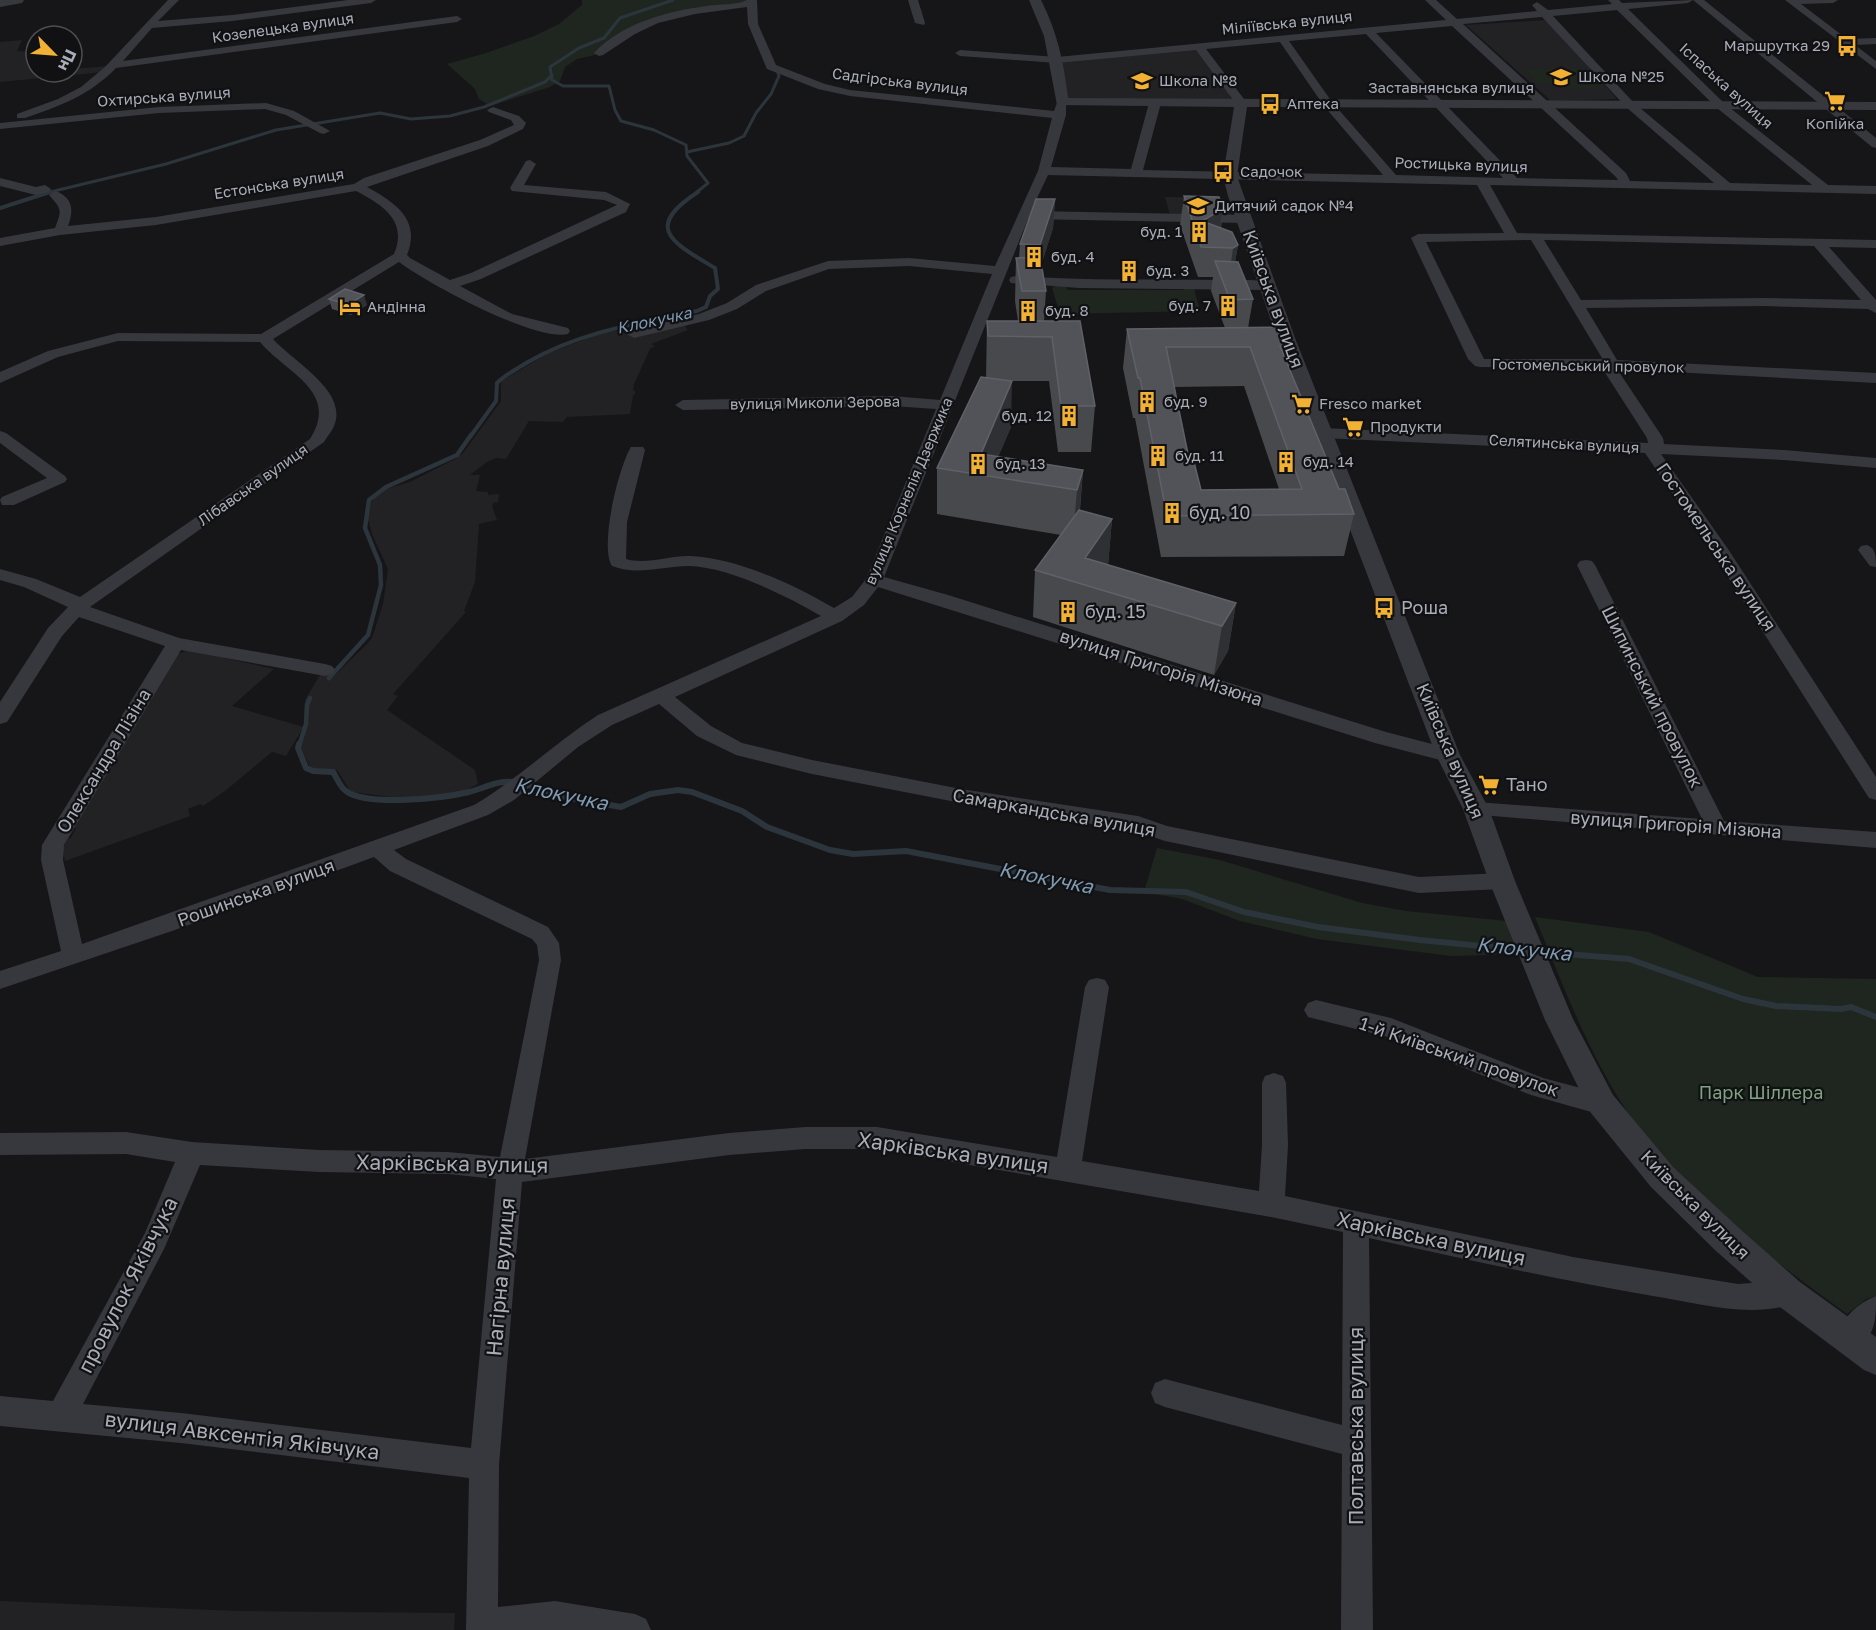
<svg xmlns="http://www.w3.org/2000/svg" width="1876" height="1630" font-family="'Golos Text',sans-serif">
<rect width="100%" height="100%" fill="#161618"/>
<path fill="#222225" d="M1546 20 1572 47 1617 99 1551 101 1466 25Z
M22 40 17 51 35 52 36 72H72V69L110 66 104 72 0 82V42Z
M1198 47 1241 103 1063 101 1058 60Z
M1165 197 1225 198 1231 215H1170Z
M684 325 688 330 651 344 655 346 650 349 634 384 633 390 635 391V394L633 395 630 414 567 417 563 422 529 421 506 459 496 458 487 462 470 475H480L476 491 488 492V495L499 494 498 502 493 503 492 506 497 520 479 524 475 582 464 611 466 612 393 694 398 696 387 710 475 770 478 784 464 791 442 795 401 798 351 792 337 770 311 769 300 746 303 728 286 756 272 752 225 791 203 806 200 804 188 809 190 816 65 861 62 849 68 839 71 838 76 828 74 827 175 655 189 650 274 669 232 706 304 727 305 700 321 673 335 675 366 645 372 638 383 604 388 569 372 534 368 519 371 503 377 495 382 490 410 482 455 459 463 453 501 401V381L549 353 604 332 630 329 634 334Z
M0 1601 237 1611 455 1613 454 1630H0Z"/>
<path fill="#1e261f" d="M582 0H752L663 18 599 54 577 59 565 67 560 81 550 87 490 106 479 99 475 89 447 64 486 53 534 36 559 24 582 5Z
M1581 68 1600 88 1568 89 1563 83 1538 84 1525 69Z
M1055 286H1065L1068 290H1184L1183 286 1194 289 1200 311 1060 314 1052 288Z
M1157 848 1220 860 1362 903 1406 911 1517 922 1524 954 1451 956 1317 939 1240 921 1182 899 1144 892Z
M1535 917 1649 932 1758 977 1876 979V1296L1866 1299 1847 1314C1766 1255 1672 1186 1619 1099 1584 1042 1560 978 1535 917Z"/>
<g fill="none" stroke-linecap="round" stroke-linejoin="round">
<path stroke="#2c353c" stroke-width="3" d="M673 0 620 18 604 38 579 48 550 67 552 80 563 86H609L615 110 621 121 654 130 686 145 687 156 708 183 696 193
M687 152 729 143 744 136 756 113 771 94 779 76 778 73
M46 193 166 164 276 130 380 113 411 119 450 116 484 107 545 82 552 75"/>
<path stroke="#2c353c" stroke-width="4" d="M0 208 50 192
M470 437 496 401 497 383C506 374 517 369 528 362 580 332 639 323 697 311L706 307 710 296 718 289 715 268C673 243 642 228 698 192"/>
<path stroke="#2c353c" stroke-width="4.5" d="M329 678 368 635 381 585 380 565 365 528 369 500 386 487 457 455 471 435
M299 746 306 724 307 705 310 698"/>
<path stroke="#2c353c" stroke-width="6" d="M299 744 298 748 306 768 313 771 333 772C337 778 340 787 346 791 367 807 444 798 469 792 485 788 497 780 514 782
M526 784 554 795 621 807 650 794 678 790 692 792 742 811 767 827 830 850 853 854 906 851 1110 890 1186 892 1244 912 1318 927 1420 940 1522 950
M1540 952 1629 959 1743 999 1776 1006 1841 1009 1851 1007 1876 1017"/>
<path fill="#37383d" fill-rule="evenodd" d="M168 0H179L158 21 232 15 348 0H376L371 3 232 21 152 28 123 61 457 16 462 19 457 22 116 68C90 95 60 106 25 118H17V114L58 99 81 87 105 67Z
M747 0H757L758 24 776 65 825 84 850 90 1054 111 1058 100H1066V115L1051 167 1131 169 1149 103 1155 100 1161 103 1143 170 1383 175 1324 106 1280 42 1206 49 1247 103 1241 106 1237 105 1196 50 1057 63 960 56 955 53 960 50 1057 57 1446 20 1425 0H1436L1457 19 1537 11 1532 5 1537 2 1548 10 1612 4 1608 0H1619L1622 3 1693 0 1688 3 1628 9 1725 104 1828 185 1876 186V194L1490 185 1517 233 1876 240V248L1829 247 1876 300V313L1868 309 1763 306 1586 308 1617 360 1876 373V383L1617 369 1663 438 1664 444 1784 450 1876 458V468L1784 460 1661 454 1728 549 1876 777V800L1869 798 1710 549 1645 453 1323 438 1315 433 1323 428 1648 443 1647 438 1602 368 1480 367 1475 366 1468 359 1411 238 1418 234 1504 233 1477 185 1048 175 1031 211 1244 215 1250 219 1244 223 1028 219 884 577 948 595 1386 732 1455 750 1458 755 1455 760 1448 762 1375 743 878 587 864 605 842 621 675 697 711 726 742 743 812 760 961 789 1138 816 1167 826 1419 877 1502 873 1510 875 1513 881 1510 887 1502 889 1419 893 1165 841 1136 831 961 803 812 774 736 755 697 736 659 704 612 725 578 747 514 800 488 815 394 850 406 859 548 927 559 943 561 960 525 1159 729 1133 805 1127H877L1057 1157 1085 987 1089 980 1097 978 1105 980 1109 987 1082 1161 1259 1191 1262 1145V1083L1265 1076 1274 1073 1283 1076 1286 1083 1288 1145 1285 1196 1573 1257 1738 1284 1788 1280 1798 1284 1802 1293 1798 1302C1753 1320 1699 1303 1653 1296 1558 1280 1464 1259 1369 1238L1373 1630H1341L1342 1454 1165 1407 1155 1403 1151 1393 1155 1383 1165 1379 1342 1425 1343 1232 1271 1217 877 1149H805L729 1155 522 1182 499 1465 498 1607 555 1601 635 1614 646 1619 651 1630H466L469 1478 181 1443 0 1426V1396L53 1401 145 1233 175 1162 126 1154 0 1155V1133L126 1132 192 1142 319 1150 448 1152 500 1157 539 960 537 945 532 939 390 871 374 857 172 931 0 989V971L61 951 41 860 42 845 165 646 79 617 62 636 7 722 0 724V702L48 628 68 607 24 587 0 580V569L36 579 80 597 310 439C340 391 287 374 260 342L118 341 58 357 0 383V372L48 351 118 333 261 334 394 254C408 221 383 205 356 191L156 225 60 235 0 246V238L55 228C62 209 62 210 49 195L55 191C73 197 74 210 68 226L156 217 354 184 364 178 480 140 514 125 511 120 489 112 487 110 493 107 519 116 526 123 523 129 488 146 367 187C396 203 421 220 407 255L410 258 450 280 471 273 617 205 604 200 512 191 510 188 526 161 530 160 536 164 524 185 606 192 630 204 626 212 481 279 460 286 512 314 568 328 570 331 568 334C535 342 427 283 399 262L273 339C292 361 349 391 334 426 332 431 327 437 324 442L90 607 179 638 325 664 332 666 335 670 332 674 325 676 181 650 64 845 63 860 82 944 474 805C518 779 555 743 598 715L821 616C787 596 729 567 689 566 663 566 637 576 612 566 599 546 619 466 631 447H643L645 450 627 522 626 559C646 565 671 555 691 556 739 559 793 584 834 608L852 597 866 579 936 409 892 406 683 410 675 405 683 400 892 396 940 400 992 274 909 266 829 269 766 291 737 309 709 320 634 338 627 334 629 331 699 314 727 303 756 285 828 261 909 258 995 266 1038 171 1052 118 850 96 818 89 767 69 748 24 747 7 695 14 658 23 635 34 603 55 599 56 594 53C622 23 668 11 707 6 719 4 738 5 747 0ZM1617 10 1717 108 1812 185 1730 183 1634 103 1553 16ZM1542 17 1626 107 1714 183 1630 181 1626 173 1463 24ZM1452 26 1616 177 1618 180 1517 178 1376 33ZM1366 34 1503 178 1396 175 1332 102 1289 41ZM1531 240 1602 358V359H1484L1426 242ZM1544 240 1814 246 1861 300 1763 298 1581 300ZM200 1165 319 1172 448 1174 496 1179 471 1448 181 1413 83 1404 164 1249Z
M908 0H918L925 23 924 25 915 23Z
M1693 0H1704L1876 138V148L1872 147Z
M1785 0H1838L1833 3 1801 4 1847 39 1876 38V44L1855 45 1876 61V69Z
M266 103 294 111 330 131 324 134 320 133 286 115 265 109 159 113 0 129V123L159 107Z
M0 178 36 187 45 185 51 189 49 192 36 195 0 186Z
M1016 276C1086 281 1155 279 1225 280 1237 281 1265 277 1274 286L1267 290 1079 288 1011 283 1009 280 1011 277Z
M0 431 6 433 65 476 67 479 65 482 14 505H2L0 500 2 497 47 478 0 443Z
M1867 545C1876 548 1876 557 1876 567L1870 566 1858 550 1861 546Z
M1586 560 1592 561 1595 565 1724 821 1876 832V848L1469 814 1466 809 1469 804 1476 802 1702 819 1577 565 1580 561Z
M1316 1000 1391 1018 1543 1078 1611 1096 1614 1104 1611 1112 1602 1115 1531 1095 1388 1037 1308 1017 1304 1010 1308 1003Z
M1876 1296C1876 1322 1876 1339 1849 1351L1839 1347 1835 1337C1843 1318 1857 1303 1876 1296Z"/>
<path fill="#37383d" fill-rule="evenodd" d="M0 0H24L22 3 0 7Z
M1029 0H1041C1057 31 1064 63 1068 98L1876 102V110L1247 107 1237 176 1244 196 1295 338 1460 755 1489 809 1515 881 1573 1019 1613 1095 1673 1167 1740 1229 1800 1282 1876 1337V1375L1864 1370 1776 1304 1716 1251 1651 1187 1591 1113 1545 1020 1489 881 1463 809 1436 755 1277 338 1228 196 1223 176 1234 107 1057 105 1044 36Z"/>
</g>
<path fill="#47494d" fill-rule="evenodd" d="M1184 196 1223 209 1221 228 1238 245 1235 262 1253 299 1248 328 1293 346 1289 368 1339 489 1354 514 1344 556 1161 557 1135 418H1133L1123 368 1127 329 1225 328 1211 291 1213 277H1198L1180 225ZM1244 386 1279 489 1201 490 1188 454 1174 387Z
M1055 199 1053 228 1041 265 1046 291 1044 321 1095 406 1091 452H1058L1049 381H1011V427L998 457 1083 470 1080 510 1112 519 1108 565 1236 603 1228 651 1214 675 1033 617 1035 570 1061 535 937 514V468L986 378 987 321H1018L1015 301 1016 258H1019L1020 244Z
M329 299 367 305 351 315 332 309Z"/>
<path fill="#2f3033" d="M1055 199 1053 228 1038 275 1040 245Z
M1223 209 1219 237 1202 221Z
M1238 245 1233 275 1229 278 1233 248Z
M364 295 367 305 351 315 348 305Z
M1012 381 1011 427 990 476 981 454Z
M1083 470 1079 517 1073 537 1077 490Z
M1112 519 1108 566 1085 558Z
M1236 603 1228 651 1214 675 1222 626Z"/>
<path fill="#525359" stroke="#5f6168" stroke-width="1.5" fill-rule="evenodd" d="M1184 196 1219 197 1223 209 1202 221 1232 232 1238 245 1233 248 1201 247Z
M1036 199H1055L1040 245 1020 244Z
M1040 257 1046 291H1022L1016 258Z
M1215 261 1238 262 1253 299 1230 300Z
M345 289 364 295 348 305 329 299Z
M987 321H1080L1095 406H1061L1052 337 988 336Z
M1287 327 1293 346H1280L1339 489H1345L1354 514 1167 516 1140 378H1138L1127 329ZM1166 347H1250L1302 489 1201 490 1192 454H1188Z
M981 377 1012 381 981 454 1083 470 1077 490 937 468Z
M1079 510 1112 519 1085 558 1236 603 1222 626 1035 570Z"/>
<defs>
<symbol id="bus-bare" viewBox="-9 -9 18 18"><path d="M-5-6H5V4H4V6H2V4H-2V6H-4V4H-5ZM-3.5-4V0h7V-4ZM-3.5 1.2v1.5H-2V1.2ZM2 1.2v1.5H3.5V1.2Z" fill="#f2b134" stroke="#111113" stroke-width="2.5" paint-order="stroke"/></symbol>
<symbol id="school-bare" viewBox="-9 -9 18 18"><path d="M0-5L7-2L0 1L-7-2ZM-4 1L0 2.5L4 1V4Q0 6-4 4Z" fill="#f2b134" stroke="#111113" stroke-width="2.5" paint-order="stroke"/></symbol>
<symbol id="supermarket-bare" viewBox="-9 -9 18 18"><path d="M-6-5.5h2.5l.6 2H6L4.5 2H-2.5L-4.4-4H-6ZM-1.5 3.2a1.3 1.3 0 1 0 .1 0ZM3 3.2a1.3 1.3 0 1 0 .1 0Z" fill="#f2b134" stroke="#111113" stroke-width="2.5" paint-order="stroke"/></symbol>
<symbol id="building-bare" viewBox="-9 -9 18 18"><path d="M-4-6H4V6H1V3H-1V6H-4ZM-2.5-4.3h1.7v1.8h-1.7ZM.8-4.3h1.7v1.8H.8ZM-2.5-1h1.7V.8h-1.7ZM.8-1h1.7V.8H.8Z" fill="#f2b134" stroke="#111113" stroke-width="2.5" paint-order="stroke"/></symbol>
<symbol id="hotel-bare" viewBox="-9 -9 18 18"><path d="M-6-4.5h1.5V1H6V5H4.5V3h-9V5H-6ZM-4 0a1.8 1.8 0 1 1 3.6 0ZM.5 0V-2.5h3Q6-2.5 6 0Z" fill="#f2b134" stroke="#111113" stroke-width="2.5" paint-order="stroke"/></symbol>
</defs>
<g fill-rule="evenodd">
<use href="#bus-bare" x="1832" y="31" width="30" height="30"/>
<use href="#school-bare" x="1546" y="62" width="30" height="30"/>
<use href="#school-bare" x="1127" y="66" width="30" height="30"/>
<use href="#supermarket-bare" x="1820" y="86" width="30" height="30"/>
<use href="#bus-bare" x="1255" y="89" width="30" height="30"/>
<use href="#bus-bare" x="1208" y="157" width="30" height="30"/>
<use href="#school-bare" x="1183" y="191" width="30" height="30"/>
<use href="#building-bare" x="1184" y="217" width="30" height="30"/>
<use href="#building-bare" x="1019" y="242" width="30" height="30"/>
<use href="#building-bare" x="1114" y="256" width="30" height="30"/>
<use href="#building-bare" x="1213" y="291" width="30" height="30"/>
<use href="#hotel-bare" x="335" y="292" width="30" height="30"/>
<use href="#building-bare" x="1013" y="296" width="30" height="30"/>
<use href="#building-bare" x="1132" y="387" width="30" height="30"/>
<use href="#supermarket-bare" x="1287" y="389" width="30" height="30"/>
<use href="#building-bare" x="1054" y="401" width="30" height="30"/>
<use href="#supermarket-bare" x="1338" y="412" width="30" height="30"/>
<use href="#building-bare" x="1143" y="441" width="30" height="30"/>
<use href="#building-bare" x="1271" y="447" width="30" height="30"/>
<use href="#building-bare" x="963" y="449" width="30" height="30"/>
<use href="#building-bare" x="1157" y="498" width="30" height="30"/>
<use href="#bus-bare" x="1369" y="593" width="30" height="30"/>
<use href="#building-bare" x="1053" y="597" width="30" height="30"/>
<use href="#supermarket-bare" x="1474" y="770" width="30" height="30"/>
</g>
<g text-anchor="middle" stroke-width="4.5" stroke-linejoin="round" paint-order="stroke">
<g font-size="15" fill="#a8adb8" stroke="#111113">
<text transform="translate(1287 23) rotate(-6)" y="5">Міліївська вулиця</text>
<text transform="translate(283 28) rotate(-8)" y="5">Козелецька вулиця</text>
<text transform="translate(900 82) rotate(7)" y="5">Садгірська вулиця</text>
<text transform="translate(1726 86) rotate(42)" y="5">Іспаська вулиця</text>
<text x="1451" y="93">Заставнянська вулиця</text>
<text transform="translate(164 97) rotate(-4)" y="5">Охтирська вулиця</text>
<text transform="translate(1461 165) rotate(2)" y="5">Ростицька вулиця</text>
<text transform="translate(279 184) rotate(-9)" y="5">Естонська вулиця</text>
<text transform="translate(1588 366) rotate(1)" y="5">Гостомельський провулок</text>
<text transform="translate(815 403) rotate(-1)" y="5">вулиця Миколи Зерова</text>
<text transform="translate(1564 444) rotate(3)" y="5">Селятинська вулиця</text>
<text transform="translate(253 485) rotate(-35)" y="5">Лібавська вулиця</text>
<text transform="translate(909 491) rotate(-67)" y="5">вулиця Корнелія Дзержика</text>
</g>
<g font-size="15" fill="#a8adb8" stroke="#111113" text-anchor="start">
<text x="1830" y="51" text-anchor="end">Маршрутка 29</text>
<text x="1578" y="82">Школа №25</text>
<text x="1159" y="86">Школа №8</text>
<text x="1287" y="109">Аптека</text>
<text x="1835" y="129" text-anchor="middle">Копійка</text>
<text x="1240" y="177">Садочок</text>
<text x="1215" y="211">Дитячий садок №4</text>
<text x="1182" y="237" text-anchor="end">буд. 1</text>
<text x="1051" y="262">буд. 4</text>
<text x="1146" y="276">буд. 3</text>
<text x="1211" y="311" text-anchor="end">буд. 7</text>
<text x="367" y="312">Андінна</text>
<text x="1045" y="316">буд. 8</text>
<text x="1164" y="407">буд. 9</text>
<text x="1319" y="409">Fresco market</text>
<text x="1052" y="421" text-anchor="end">буд. 12</text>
<text x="1370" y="432">Продукти</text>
<text x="1175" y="461">буд. 11</text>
<text x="1303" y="467">буд. 14</text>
<text x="995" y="469">буд. 13</text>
</g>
<g font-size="16" font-style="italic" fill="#7f9bb3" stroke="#111113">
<text transform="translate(654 320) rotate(-12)" y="6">Клокучка</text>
</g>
<g font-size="18" fill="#a8adb8" stroke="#111113">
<text transform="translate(1273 299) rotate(70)" y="6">Київська вулиця</text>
<text transform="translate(1716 547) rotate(56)" y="6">Гостомельська вулиця</text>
<text transform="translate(1161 668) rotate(18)" y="6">вулиця Григорія Мізюна</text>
<text transform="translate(1652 697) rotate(63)" y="6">Шипинський провулок</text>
<text transform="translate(1450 751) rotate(67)" y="6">Київська вулиця</text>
<text transform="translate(104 761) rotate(-59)" y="6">Олександра Лізіна</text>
<text transform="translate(1054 813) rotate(10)" y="6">Самаркандська вулиця</text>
<text transform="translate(1676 825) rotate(4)" y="6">вулиця Григорія Мізюна</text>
<text transform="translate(256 893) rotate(-20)" y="6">Рошинська вулиця</text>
<text transform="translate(1459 1057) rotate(19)" y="6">1-й Київський провулок</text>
<text transform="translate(1695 1205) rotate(45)" y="6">Київська вулиця</text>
</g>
<g font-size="18" fill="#a8adb8" stroke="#111113" text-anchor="start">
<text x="1189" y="519">буд. 10</text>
<text x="1401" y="614">Роша</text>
<text x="1085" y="618">буд. 15</text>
<text x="1506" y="791">Тано</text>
</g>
<g font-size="18" fill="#7fa381" stroke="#111113">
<text x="1761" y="1099">Парк Шіллера</text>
</g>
<g font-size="20" font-style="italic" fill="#7f9bb3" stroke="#111113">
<text transform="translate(561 794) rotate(12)" y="7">Клокучка</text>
<text transform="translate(1046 878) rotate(11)" y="7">Клокучка</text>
<text transform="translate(1524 949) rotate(6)" y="7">Клокучка</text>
</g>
<g font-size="21" fill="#a8adb8" stroke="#111113">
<text transform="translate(953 1153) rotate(8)" y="7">Харківська вулиця</text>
<text transform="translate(452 1164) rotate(1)" y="7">Харківська вулиця</text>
<text transform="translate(1431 1239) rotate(12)" y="7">Харківська вулиця</text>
<text transform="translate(501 1277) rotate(-85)" y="7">Нагірна вулиця</text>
<text transform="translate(128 1285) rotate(-63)" y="7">провулок Яківчука</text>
<text transform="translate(1356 1426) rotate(-90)" y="7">Полтавська вулиця</text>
<text transform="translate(242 1436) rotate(7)" y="7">вулиця Авксентія Яківчука</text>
</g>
</g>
<g transform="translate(54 54) rotate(115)"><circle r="28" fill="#111113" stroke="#4d4f55" stroke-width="1.5"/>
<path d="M0-4.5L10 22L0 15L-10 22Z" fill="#f2b134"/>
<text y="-9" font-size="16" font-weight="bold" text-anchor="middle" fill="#a8adb8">Пн</text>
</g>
</svg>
